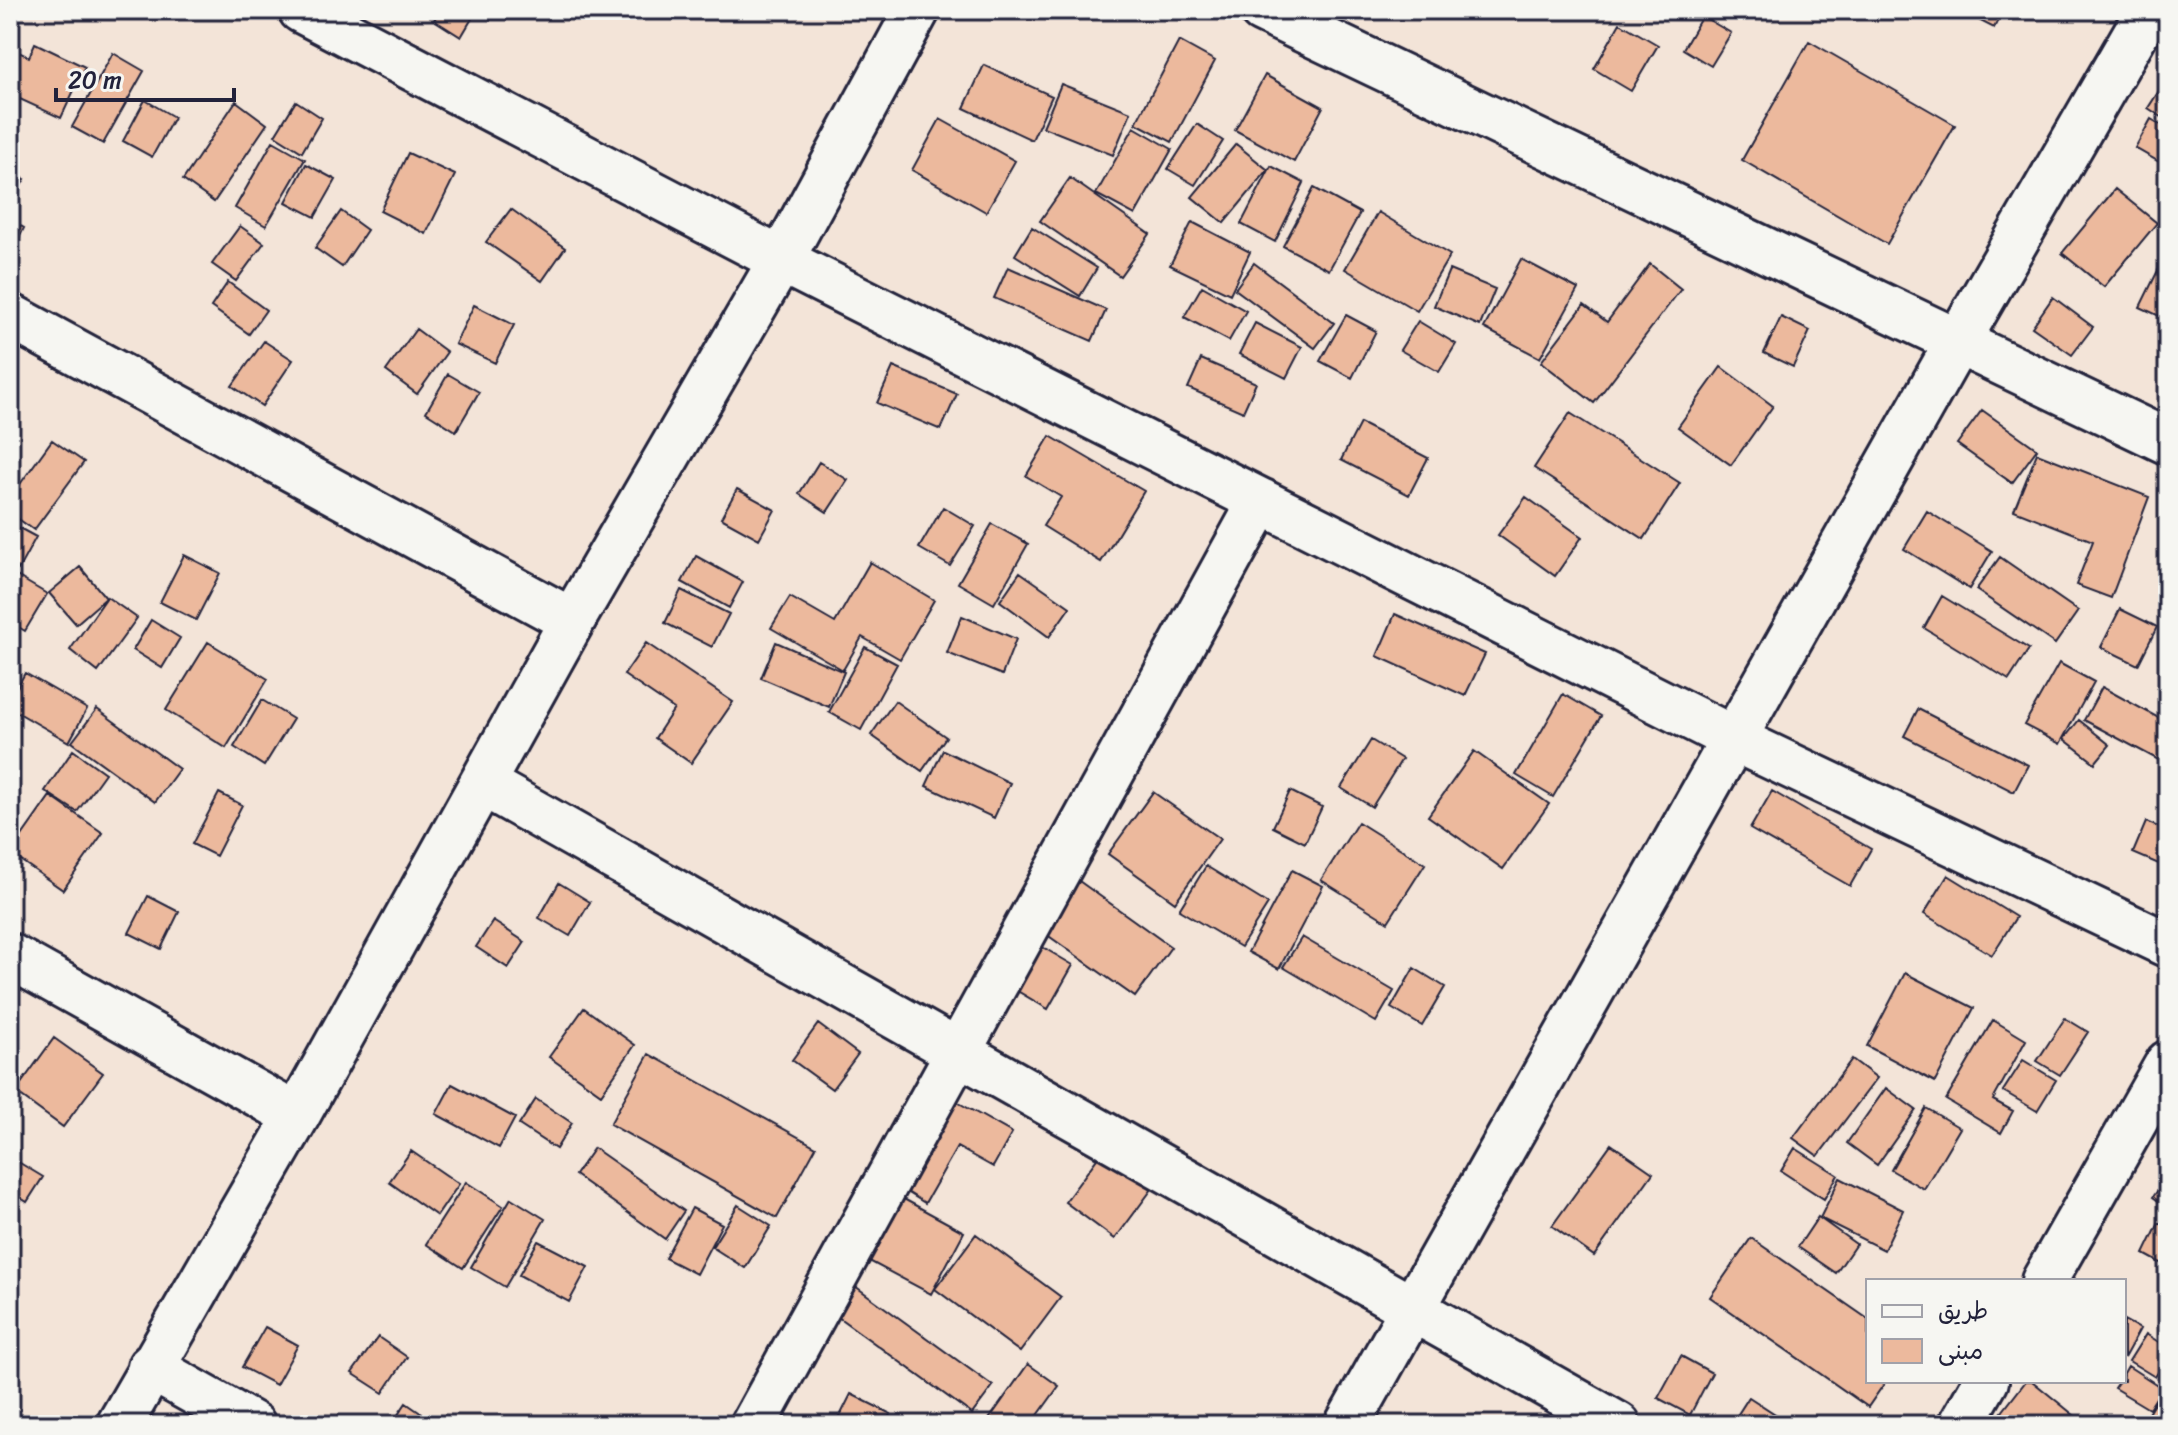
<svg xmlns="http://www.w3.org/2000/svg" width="2178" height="1435" font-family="Sriracha,'Playpen Sans Arabic',sans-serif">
<rect width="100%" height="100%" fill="#f3e4d8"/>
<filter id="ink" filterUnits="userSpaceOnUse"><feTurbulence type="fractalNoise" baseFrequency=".0125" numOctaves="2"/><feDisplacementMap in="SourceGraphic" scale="16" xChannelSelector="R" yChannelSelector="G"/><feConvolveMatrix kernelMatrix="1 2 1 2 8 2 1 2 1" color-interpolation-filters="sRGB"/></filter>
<g filter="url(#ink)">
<path fill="#ecb99d" stroke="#22223b" stroke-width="2" d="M440 10H477L461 37 434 20Z
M1959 10H2003L1994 28Z
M1702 16 1731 33 1711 66 1683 49Z
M1620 23 1658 45 1631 91 1594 69Z
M1179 41 1215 61 1172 142 1136 123Z
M1809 41 1955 125 1887 244 1742 160Z
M35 43 85 67 61 118 20 99 10 121V48L29 57Z
M113 53 144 71 103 144 72 127Z
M984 65 1052 96 1032 140 964 108Z
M1265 75 1323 107 1294 162 1235 130Z
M2168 77V121L2148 108Z
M1061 84 1131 112 1113 155 1043 127Z
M145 100 174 117 152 157 123 141Z
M236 101 267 124 214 202 183 180Z
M296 101 322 118 302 152 275 135Z
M940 119 1015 161 986 212 912 170Z
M2151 119 2168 129V167L2135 148Z
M1197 124 1223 141 1195 185 1168 169Z
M1134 127 1172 149 1135 215 1096 194Z
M273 141 305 159 266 226 235 208Z
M1236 144 1268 170 1224 223 1192 197Z
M408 153 455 175 426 234 380 211Z
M306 164 336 180 315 217 286 202Z
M1271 166 1304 183 1275 242 1241 224Z
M10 170 25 179 10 203Z
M1070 178 1150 234 1120 276 1040 221Z
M1314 188 1360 213 1329 270 1283 246Z
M2115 189 2157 223 2104 287 2062 253Z
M511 209 565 248 542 281 486 242Z
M341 211 367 230 342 267 315 248Z
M1378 212 1450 255 1417 311 1345 269Z
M10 220 24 228 11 255H10Z
M1192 222 1250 252 1230 294 1170 265Z
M240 226 264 243 236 281 212 264Z
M1032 227 1097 268 1080 296 1015 255Z
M2168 250V320L2140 307Z
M1521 259 1578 289 1540 358 1484 328Z
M1254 263 1334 323 1315 348 1235 289Z
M1650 264 1681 289 1594 403 1541 362 1584 305 1607 322Z
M1008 267 1106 310 1092 341 994 298Z
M1449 270 1495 289 1480 326 1434 306Z
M228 282 266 310 249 334 211 307Z
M1202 286 1246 311 1229 341 1184 317Z
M2053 297 2093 327 2072 355 2032 327Z
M474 305 514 325 495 363 455 344Z
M1346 315 1376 331 1352 378 1320 361Z
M1781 317 1810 331 1793 367 1764 353Z
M1418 321 1456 344 1439 372 1400 350Z
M1255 323 1302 347 1286 378 1239 354Z
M416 329 447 352 417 394 386 371Z
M264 341 293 360 262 406 232 386Z
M1201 359 1256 383 1243 412 1188 388Z
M893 367 957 394 941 430 877 403Z
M1721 367 1773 406 1731 465 1678 427Z
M448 374 479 392 456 431 426 412Z
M1982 410 2037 449 2012 483 1957 444Z
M1570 413 1680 483 1644 539 1534 468Z
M1360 423 1428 458 1409 495 1341 460Z
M1050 436 1144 491 1101 562 1043 526 1061 497 1026 476Z
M52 440 84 462 34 530 10 513V498Z
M2037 453 2149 497 2111 598 2076 585 2093 541 2014 510Z
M819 462 848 480 827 512 799 494Z
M737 489 775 510 759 539 721 518Z
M1526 497 1582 537 1555 576 1498 535Z
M943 507 975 526 950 566 919 548Z
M1927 511 1992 551 1969 589 1904 549Z
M10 523 36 537 18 570 10 566Z
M992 524 1028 544 994 604 958 583Z
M184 555 220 573 196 620 160 602Z
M696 556 743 582 729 608 682 582Z
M2000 557 2078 611 2055 644 1976 590Z
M870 562 934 600 900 659 862 637 843 670 771 628 790 597 835 623Z
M80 567 106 598 76 624 49 593Z
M1020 572 1070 607 1049 637 1000 601Z
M15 575 47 594 25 631 10 622V583Z
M681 590 729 614 712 647 665 623Z
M1942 596 2029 649 2009 680 1924 628Z
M107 597 137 618 98 672 70 650Z
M2120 609 2157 627 2138 665 2101 647Z
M1395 614 1485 654 1465 696 1377 656Z
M962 616 1016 639 1002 675 947 653Z
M151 620 180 638 162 668 133 650Z
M208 642 268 679 226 748 166 710Z
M776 642 844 672 829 707 761 678Z
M646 643 733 702 691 763 655 738 674 709 624 675Z
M865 647 897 664 861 730 829 712Z
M2059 663 2094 682 2060 744 2024 725Z
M25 673 87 709 69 742 10 708V700Z
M2102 687 2168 723V765L2084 720Z
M1563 694 1601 716 1553 797 1516 775Z
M262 700 293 719 264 766 234 747Z
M895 701 946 737 922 771 871 735Z
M97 709 179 769 155 802 72 742Z
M1918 709 2028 765 2014 792 1904 736Z
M2079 720 2110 745 2095 763 2064 739Z
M1371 740 1402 759 1372 807 1341 788Z
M73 750 105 773 77 812 45 791Z
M943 750 1010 783 994 818 926 786Z
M1474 751 1549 804 1503 869 1428 816Z
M1290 791 1322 807 1305 843 1273 827Z
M1772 791 1871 849 1850 886 1750 829Z
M1153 792 1220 839 1175 902 1108 854Z
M219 793 242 805 216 856 192 844Z
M50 796 103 833 63 890 10 853Z
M1358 822 1425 864 1388 922 1321 880Z
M2146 822 2168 831V868L2133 853Z
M1206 866 1268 904 1241 947 1179 910Z
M1292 870 1323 886 1279 969 1248 952Z
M1948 875 2016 917 1992 955 1924 914Z
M1072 876 1171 947 1135 997 1036 927Z
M559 883 590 902 570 936 539 918Z
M148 896 179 912 161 949 129 933Z
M493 921 525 942 508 968 476 947Z
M1302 937 1394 991 1376 1022 1283 967Z
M1027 938 1073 965 1048 1009 1002 982Z
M1414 968 1445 987 1422 1026 1391 1008Z
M1905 973 1974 1008 1935 1082 1867 1046Z
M584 1008 635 1045 601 1094 549 1057Z
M2065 1018 2088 1032 2060 1075 2037 1061Z
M1993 1020 2026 1040 1993 1100 2013 1111 2001 1133 1946 1100Z
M818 1024 858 1054 832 1089 792 1060Z
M54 1038 103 1073 63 1127 15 1092Z
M649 1054 816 1147 777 1218 610 1124Z
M1852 1059 1877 1078 1818 1156 1793 1138Z
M2023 1060 2056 1080 2037 1111 2003 1091Z
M452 1084 515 1118 499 1148 436 1114Z
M1886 1088 1916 1110 1877 1165 1847 1143Z
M943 1094 1012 1133 993 1167 957 1147 925 1203 894 1184Z
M536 1099 572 1123 556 1149 519 1125Z
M1926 1108 1960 1128 1924 1189 1891 1170Z
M1611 1144 1653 1173 1594 1256 1552 1226Z
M594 1148 684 1211 665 1239 575 1175Z
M1795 1148 1838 1175 1824 1199 1781 1171Z
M411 1151 459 1184 437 1216 389 1182Z
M1102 1152 1152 1189 1115 1239 1065 1202Z
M10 1157 43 1177 27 1202 10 1191Z
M2168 1176V1208L2153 1197Z
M1840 1178 1903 1210 1884 1250 1820 1218Z
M466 1182 503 1206 463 1268 426 1244Z
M891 1192 964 1232 931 1294 858 1255Z
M511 1198 545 1219 505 1287 471 1267Z
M738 1205 771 1226 745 1268 712 1247Z
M692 1208 722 1224 696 1274 665 1258Z
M1818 1217 1856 1244 1836 1273 1798 1247Z
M2159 1223 2168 1228V1267L2144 1254Z
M976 1234 1061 1297 1020 1352 935 1289Z
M1751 1238 1868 1319V1381H1886L1868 1407 1710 1297Z
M538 1241 588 1267 569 1302 519 1275Z
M848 1281 993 1386 972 1414 827 1309Z
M2124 1320 2140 1329 2124 1358Z
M265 1327 298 1345 276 1385 242 1367Z
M2146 1334 2168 1348V1357L2155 1377 2129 1361Z
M378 1337 407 1357 383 1393 352 1373Z
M1681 1356 1712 1373 1690 1415 1658 1398Z
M1028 1364 1059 1386 1031 1425H985Z
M2128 1366 2162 1388 2149 1409 2114 1388 2119 1381H2124V1373Z
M2026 1381H2032L2086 1425H1992Z
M2168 1381V1425H2152L2144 1420Z
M851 1394 891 1414 886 1425 836 1424Z
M1749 1397 1792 1425H1731Z
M406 1403 438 1425H391Z"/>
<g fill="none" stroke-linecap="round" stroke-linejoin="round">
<defs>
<path id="street" d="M301 10 781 260 1734 739 2168 945
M1262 10 2168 442
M10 316 572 621
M482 783 1618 1425
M10 956 297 1116
M2044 1281 2168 1063
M150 1367 253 1425
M119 1425 297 1116 572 621 781 260 917 10
M753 1425 1261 501
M1347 1425 1958 341 2149 10
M1961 1425 1986 1381"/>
</defs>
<use href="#street" stroke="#22223b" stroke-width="50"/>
<use href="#street" stroke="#f6f6f2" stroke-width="44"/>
</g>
</g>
<rect width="2178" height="1435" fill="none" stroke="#f6f6f2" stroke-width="40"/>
<rect x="20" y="20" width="2138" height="1395" fill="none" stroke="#22223b" stroke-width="3" filter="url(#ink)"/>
<rect x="1866" y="1279" width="260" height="104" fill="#f6f6f2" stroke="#a1a1a9" stroke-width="2"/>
<rect x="1882" y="1305" width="40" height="12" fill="#f6f6f2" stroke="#a1a1a9" stroke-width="2"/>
<text x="1938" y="1319" font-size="24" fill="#22223b">طريق</text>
<rect x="1882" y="1339" width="40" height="24" fill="#ecb99d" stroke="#a1a1a9" stroke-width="2"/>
<text x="1938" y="1359" font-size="24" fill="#22223b">مبنى</text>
<path d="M56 88v12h178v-12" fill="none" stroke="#22223b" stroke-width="4"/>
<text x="68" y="88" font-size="24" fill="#22223b" stroke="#f6f6f2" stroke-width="6" paint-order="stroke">20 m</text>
</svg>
